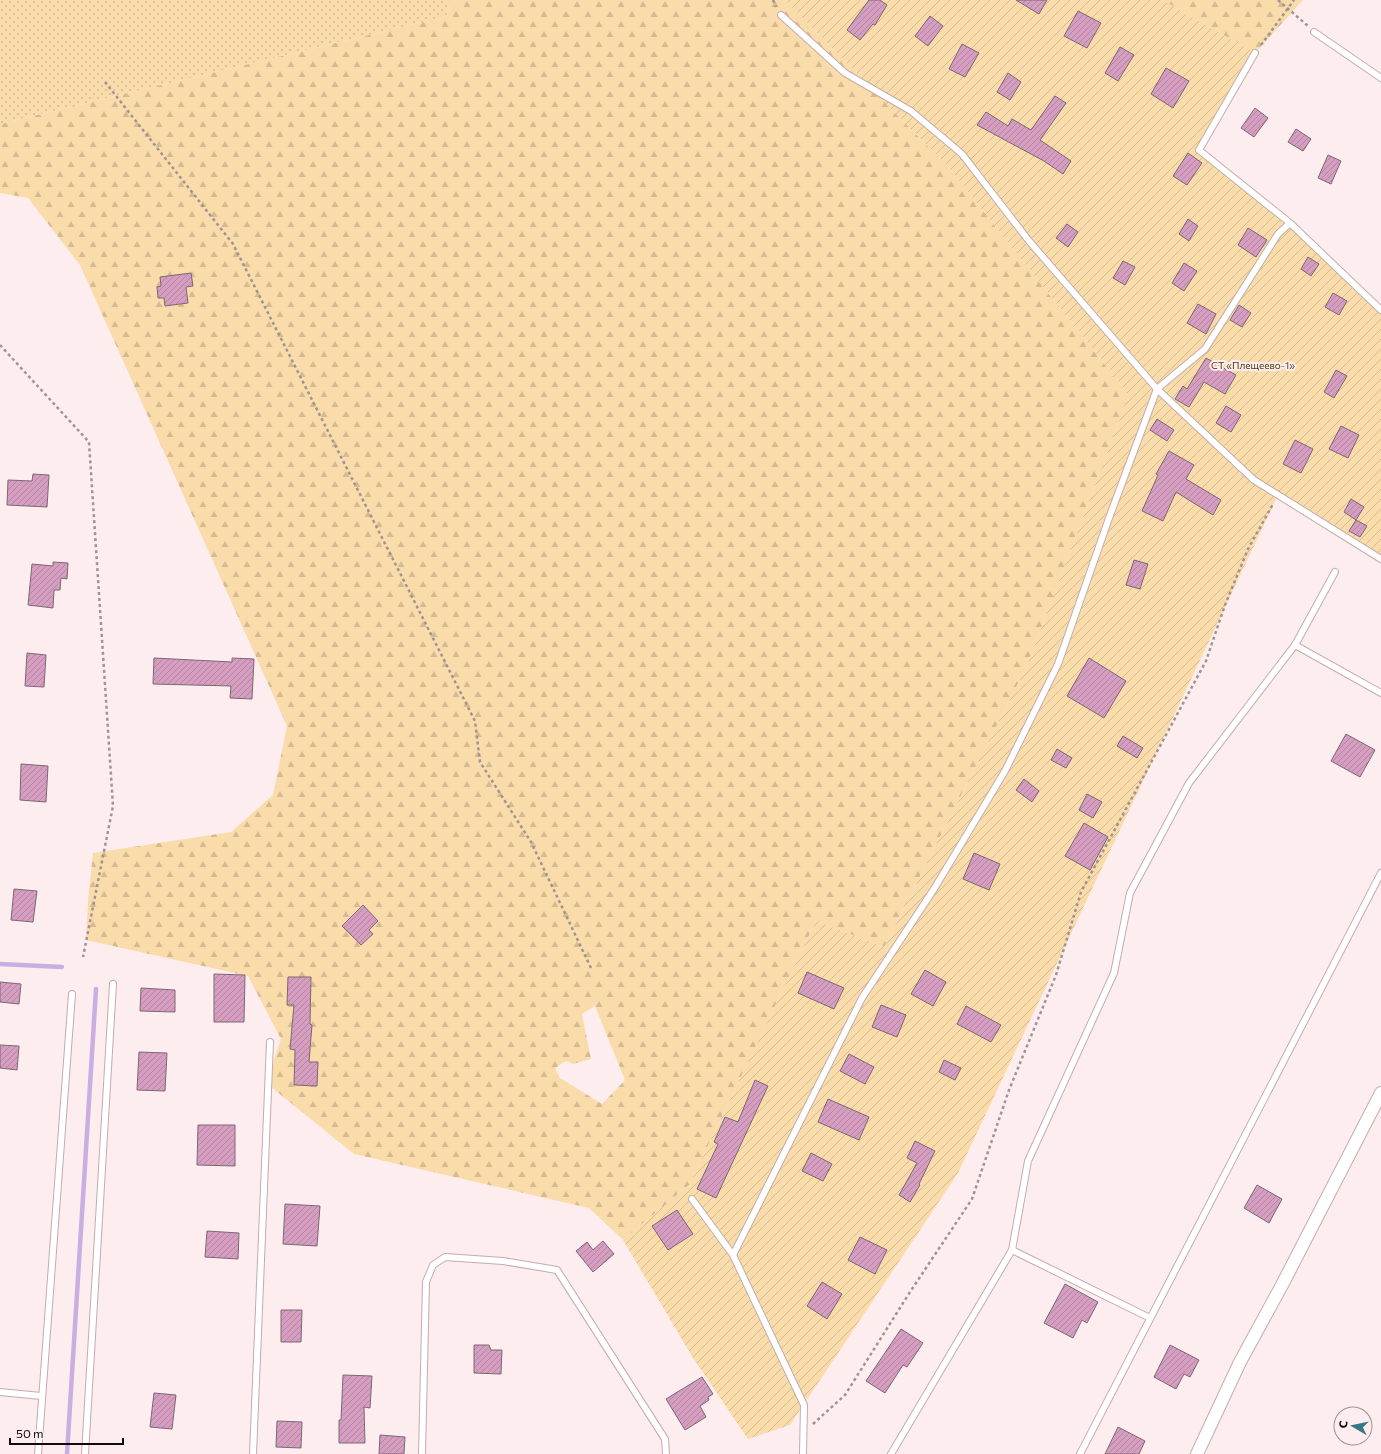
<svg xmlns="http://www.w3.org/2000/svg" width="1381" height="1454" font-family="Commissioner,sans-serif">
<defs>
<pattern id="grass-dots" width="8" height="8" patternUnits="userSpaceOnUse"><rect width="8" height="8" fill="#fadcab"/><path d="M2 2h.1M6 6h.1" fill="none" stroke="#d5bb92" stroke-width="1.8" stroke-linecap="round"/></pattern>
<pattern id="forest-firs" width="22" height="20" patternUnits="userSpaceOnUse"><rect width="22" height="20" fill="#fadcab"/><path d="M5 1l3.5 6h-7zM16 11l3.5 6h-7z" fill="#d5bb92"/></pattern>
<pattern id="garden-furrows" width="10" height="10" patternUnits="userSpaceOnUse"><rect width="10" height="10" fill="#fadcab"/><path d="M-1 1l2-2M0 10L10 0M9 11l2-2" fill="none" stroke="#d5bb92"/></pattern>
<pattern id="building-hatch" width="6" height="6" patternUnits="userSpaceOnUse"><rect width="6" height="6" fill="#d59dbf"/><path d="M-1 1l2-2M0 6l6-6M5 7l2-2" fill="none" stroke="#b686a3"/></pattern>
</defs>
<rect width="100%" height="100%" fill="#fdedee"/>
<path fill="url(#grass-dots)" d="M0 0H450L447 16 0 124Z"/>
<path fill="url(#forest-firs)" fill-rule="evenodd" d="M450 0H785L949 168 1129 395 1026 668 884 947 816 921 689 1185 623 1240 589 1208 354 1154 266 1083 281 1039 248 976 86 940 88 901 93 853 231 832 273 795 287 726 80 265 28 198 0 193V124L447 16ZM595 1006 625 1080 602 1104 560 1078 555 1068 566 1061 573 1064 591 1059 582 1014Z
M1162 0H1303L1255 53Z"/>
<path fill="url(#garden-furrows)" d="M785 0H1162L1255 53 1199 150 1290 223 1381 310V559L1278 495 958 1173 790 1425 748 1439 693 1358 623 1240 689 1185 816 921 884 947 1026 668 1129 395 949 168Z"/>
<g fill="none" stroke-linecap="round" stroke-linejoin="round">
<path stroke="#caade2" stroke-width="4.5" d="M0 964 62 967
M67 1454 96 989"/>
</g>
<path fill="url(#building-hatch)" stroke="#7a6873" d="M869 0H880L887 5 875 25 873 24 860 40 847 30Z
M1016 0H1047L1039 14Z
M1078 11 1101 23 1087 48 1064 36Z
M930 16 943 26 928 46 915 36Z
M962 44 979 53 965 77 949 69Z
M1120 47 1134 55 1118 81 1105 73Z
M1166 68 1189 81 1173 108 1151 94Z
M1008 73 1021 82 1010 100 997 92Z
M1055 96 1066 103 1040 140 1071 161 1063 174 1044 161 977 125 986 112 1008 126 1012 119 1031 130Z
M1255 108 1268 118 1254 137 1241 128Z
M1296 129 1311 139 1303 151 1288 142Z
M1188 153 1202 163 1187 185 1173 176Z
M1328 155 1341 161 1331 184 1318 178Z
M1188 219 1198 226 1189 241 1179 234Z
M1067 224 1078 232 1068 247 1056 238Z
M1248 228 1267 240 1256 257 1238 245Z
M1308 257 1319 264 1311 276 1301 269Z
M1123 261 1135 267 1125 285 1113 278Z
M1184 263 1197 271 1184 291 1172 283Z
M191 273 193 286 186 287 188 303 165 306 164 298H158L157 287 161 286 160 277Z
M1333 293 1347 301 1339 315 1325 307Z
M1198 304 1216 314 1206 334 1187 323Z
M1239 305 1251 313 1242 327 1230 320Z
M1206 358 1236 375 1225 394 1204 382 1189 407 1175 399 1183 386 1187 389Z
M1336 370 1347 376 1334 398 1324 392Z
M1226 406 1241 415 1231 432 1216 423Z
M1157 419 1174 430 1167 441 1150 430Z
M1341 426 1359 435 1348 458 1329 449Z
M1295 440 1313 449 1301 473 1283 464Z
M1169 451 1194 465 1186 479 1221 500 1213 515 1176 492 1163 521 1142 511 1158 475 1156 474Z
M33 474 49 475 47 507 7 505 8 480 32 481Z
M1351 499 1364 507 1356 520 1344 512Z
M1356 520 1367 526 1360 537 1349 531Z
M1134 560 1148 564 1140 589 1126 585Z
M53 562 68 563 67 579 61 578 60 590H54L53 608 28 605 32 564 53 566Z
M27 653 46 655 44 687 25 686Z
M154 658 232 662V658L254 659 252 699 230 698 231 686 153 684Z
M1089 658 1126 681 1104 718 1067 696Z
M1346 734 1375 750 1360 777 1331 761Z
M1123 736 1143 748 1137 758 1117 746Z
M1057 749 1072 758 1066 768 1051 760Z
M21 764 48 766 46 802 20 800Z
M1024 779 1039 791 1032 802 1016 790Z
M1087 794 1102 802 1093 818 1079 810Z
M1084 823 1108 837 1090 870 1065 856Z
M974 853 1000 864 989 890 963 879Z
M14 889 37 891 33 922 11 920Z
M363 905 378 921 369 930 373 934 361 945 342 926Z
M925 970 946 982 933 1006 911 994Z
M807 972 844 988 834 1009 798 993Z
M214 974 245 975 244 1022H214Z
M288 977H311L310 1024 312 1025 309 1062H318L317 1086 294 1085 295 1050 290 1049 294 1005H287Z
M0 982 21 984 19 1004 0 1002Z
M141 988 175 990V1012L140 1011Z
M881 1005 906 1015 897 1037 872 1027Z
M966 1006 1001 1025 991 1042 957 1024Z
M0 1045 19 1046 17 1070 0 1068Z
M139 1052 167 1053 165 1091 137 1090Z
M849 1054 874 1067 865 1084 840 1071Z
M944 1060 961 1068 955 1080 939 1072Z
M755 1080 768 1086 716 1198 697 1189 718 1144 714 1142 725 1117 738 1122Z
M828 1099 869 1117 859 1140 818 1122Z
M198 1125H235V1166L197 1165Z
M915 1141 935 1151 919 1184 920 1185 910 1202 899 1195 917 1163 907 1158Z
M811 1153 832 1164 823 1181 802 1171Z
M1257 1185 1282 1199 1269 1223 1244 1208Z
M285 1204 320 1206 317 1246 283 1244Z
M677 1210 693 1234 668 1250 652 1226Z
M207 1231 239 1233 238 1259 205 1257Z
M860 1237 887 1250 875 1274 848 1260Z
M603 1241 614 1254 593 1272 576 1251 587 1242 593 1250Z
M822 1282 842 1294 827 1319 807 1306Z
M1065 1284 1098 1302 1087 1323 1082 1320 1073 1338 1044 1323Z
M281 1310H302L301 1342H281Z
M901 1329 923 1343 907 1367 903 1365 885 1393 866 1381Z
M474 1345H489L491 1350H502L501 1374 474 1373Z
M1170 1345 1199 1360 1190 1377 1184 1374 1176 1389 1154 1377Z
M343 1375 372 1376 370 1408 364 1407 365 1443H339V1420H341Z
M702 1377 713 1394 708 1397 709 1400 700 1406 706 1417 685 1430 666 1399Z
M154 1393 176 1395 172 1429 150 1427Z
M277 1421 302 1422 301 1448 276 1447Z
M1118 1427 1145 1441 1139 1454H1105Z
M380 1435 405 1437 404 1454H379Z"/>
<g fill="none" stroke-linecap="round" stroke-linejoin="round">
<defs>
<path id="lane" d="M781 15 845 73 911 111 962 154 1029 241 1157 389 1254 480 1381 559
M1314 32 1381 78
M1255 53 1199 150 1290 223 1381 310
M1295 645 1335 572
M692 1199 733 1255 804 1405 803 1454
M1012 1250 1150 1318
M733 1255 862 998 934 889 1005 771 1058 664 1109 518 1157 389 1205 349 1278 234 1290 223
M0 1392 41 1396
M38 1454 72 994
M85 1454 113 984
M253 1454 270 1042
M422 1454 426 1282 433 1265 445 1257 503 1261 557 1270 665 1439 666 1454
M891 1454 1012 1250 1028 1161 1114 973 1130 893 1189 783 1295 645 1381 693
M1080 1454 1381 873"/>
<path id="street" d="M1197 1454 1240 1362 1282 1285 1381 1093"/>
</defs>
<use href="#lane" stroke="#c4acad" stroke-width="8"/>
<use href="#street" stroke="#c4acad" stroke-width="14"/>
<path stroke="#a09394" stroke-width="2.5" stroke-dasharray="3 3" stroke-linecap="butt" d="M773 0 776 7
M1278 0 1308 26
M1261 45 1294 0
M105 82 233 244 475 721 480 762 531 842 592 970
M0 345 89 442 113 806 83 957
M813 1424 845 1395 910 1292 972 1199 1009 1090 1056 975 1081 892 1206 661 1225 605 1248 549 1273 504"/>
<use href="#lane" stroke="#fff" stroke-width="6"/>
<use href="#street" stroke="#fff" stroke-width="12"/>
</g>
<g text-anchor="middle" stroke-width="4" stroke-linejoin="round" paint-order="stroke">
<g font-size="10" fill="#503a0e" stroke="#fdedee">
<text x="1253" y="369">СТ «Плещеево-1»</text>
</g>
</g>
<g transform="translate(1353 1426) rotate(279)"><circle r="19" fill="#fdedee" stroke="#9f9293"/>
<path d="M0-3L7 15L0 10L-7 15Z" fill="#347a86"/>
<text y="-6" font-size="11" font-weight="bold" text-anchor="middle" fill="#11090a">С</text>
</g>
<path d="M10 1438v6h113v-6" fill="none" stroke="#11090a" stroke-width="2"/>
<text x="16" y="1438" font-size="12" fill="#11090a" stroke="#fdedee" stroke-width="3" paint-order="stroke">50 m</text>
</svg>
